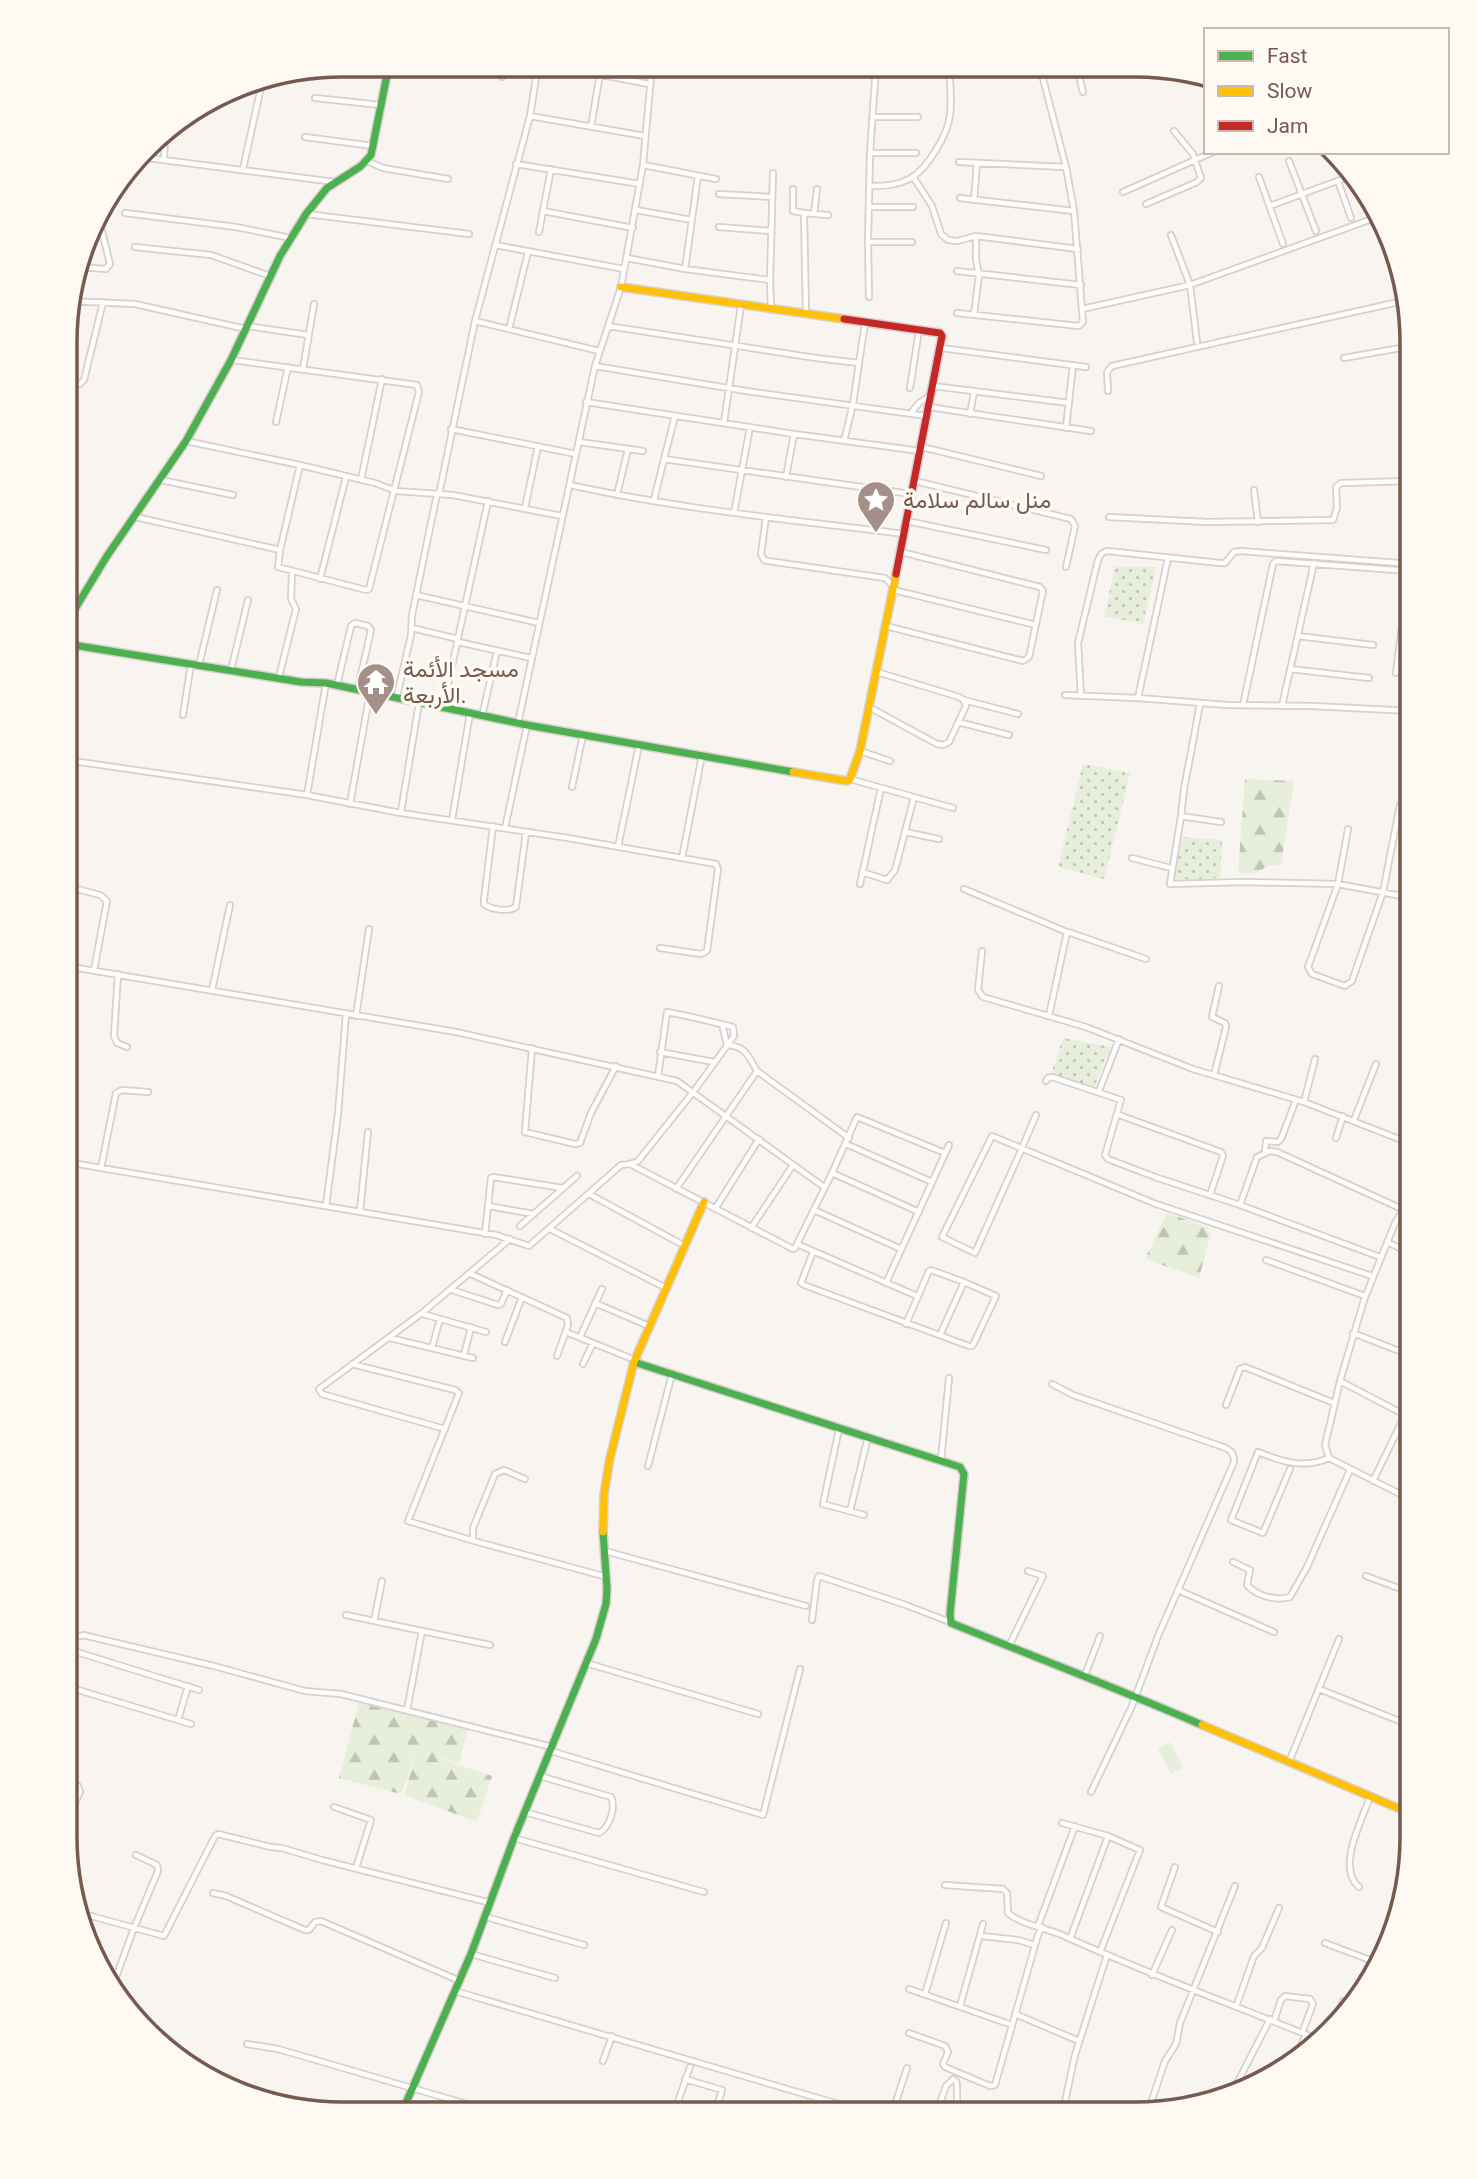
<svg xmlns="http://www.w3.org/2000/svg" width="1477" height="2179" font-family="Roboto,Vazirmatn,sans-serif">
<defs>
<pattern id="grass-dots" width="8" height="8" patternUnits="userSpaceOnUse" patternTransform="scale(1.75)"><rect width="8" height="8" fill="#e7eedc"/><path d="M2 2h.1M6 6h.1" fill="none" stroke="#c0c4b5" stroke-width="1.8" stroke-linecap="round"/></pattern>
<pattern id="forest-firs" width="22" height="20" patternUnits="userSpaceOnUse" patternTransform="scale(1.75)"><rect width="22" height="20" fill="#e7eedc"/><path d="M5 1l3.5 6h-7zM16 11l3.5 6h-7z" fill="#c0c4b5"/></pattern>
</defs>
<rect width="100%" height="100%" fill="#f8f4f0"/>
<path fill="url(#grass-dots)" d="M1115 567H1156L1143 624 1104 616Z
M1083 764 1130 773 1104 879 1058 867Z
M1182 837 1222 840 1220 878 1173 880Z
M1063 1038 1111 1047 1094 1087 1051 1075Z"/>
<path fill="url(#forest-firs)" d="M1245 779 1294 781 1281 865 1267 866 1256 874 1238 872Z
M1167 1213 1208 1227 1207 1231 1211 1233 1199 1278 1145 1259Z
M359 1703 468 1729 459 1763 433 1756 492 1776 477 1822 404 1795 417 1751 401 1794 339 1778Z"/>
<path fill="#e7eedc" d="M1170 1742 1183 1767 1171 1774 1158 1749Z"/>
<g fill="none" stroke-linecap="round" stroke-linejoin="round">
<defs>
<path id="street" d="M550 65 649 84
M831 66V69
M1077 67 1083 92
M502 77 504 65
M315 98 381 105
M530 116 645 136
M873 117H918
M591 127 600 74
M305 137 373 146
M870 153H916
M140 157 335 182
M164 160 165 130
M367 161 383 168 448 179
M1289 161 1316 231
M959 162 1066 167
M516 164 640 184
M643 165 716 179
M243 169 263 78
M1259 177 1283 244
M914 178 932 206 941 234 948 240 957 241 976 236 1078 249
M1338 181 1351 218
M869 186C903 187 919 179 936 150 943 139 948 129 950 115 952 99 950 83 949 67
M793 189V211L804 213
M1123 192 1213 152
M719 194 772 197
M960 198 1074 211
M974 200 977 163
M1146 204 1197 182 1201 178 1193 154 1174 131
M1270 206 1356 174
M869 207H913
M636 210 692 220
M543 211 633 228
M125 213 236 227 291 238
M307 214 469 234
M814 214 817 189
M719 227 771 231
M539 232 551 169
M91 234 103 235
M1171 235 1190 285 1197 342
M868 242H912
M1393 244 1403 301 1406 347 1410 536 1409 571 1396 673
M495 245 624 269
M135 247 211 255 270 276
M627 258 685 269 770 280 773 173
M80 267 106 269 110 264 98 215
M685 269 698 176
M957 271 1081 285
M770 280 771 310
M869 297 868 242 870 153 876 66
M68 301 135 304 246 329
M1082 309 1190 285 1380 216
M957 313 1079 326 1083 322 1074 211 1066 167 1040 67
M806 314 804 213 828 215
M974 314 979 276 976 259V236
M475 321 599 351
M247 326 308 335
M608 326 816 358 859 363 853 404 844 441
M509 329 528 252
M67 345 78 302
M941 348 1086 367
M1344 358 1406 347
M232 360 417 385 419 392 369 589 366 590 278 567 280 550 300 465
M859 363 865 323
M595 366 746 391 927 416
M303 369 314 304
M67 381 80 384 84 380 103 302
M933 386 1069 403
M910 388 919 330
M1108 391 1107 372 1112 366 1403 301
M586 402 794 434 920 451
M929 407 1091 431
M911 413 919 403 931 395
M970 414 974 392
M675 416 664 459 911 494
M276 422 288 367
M724 423 741 305
M1066 428 1073 365
M451 429 576 454
M186 441 300 465 375 483 396 491 453 495 562 516
M579 442 643 451
M922 447 1041 476
M786 477 794 434
M161 480 233 495
M361 480 382 379
M915 481 1071 519 1075 526 1066 567
M570 485C679 509 792 520 904 534
M1254 490 1258 522
M439 494 475 321 530 116 538 65
M617 495 628 449
M654 500 664 459
M525 508 538 446
M734 513 750 427
M136 517 280 550
M766 517 761 554 764 560 768 561 885 578 891 584 894 590 1036 625
M1109 517 1207 522 1333 520 1337 508 1336 487 1341 483 1409 481
M907 521 1046 550
M320 579 346 477
M416 595 539 623
M886 626 1023 661 1029 657 1043 591 1040 587 901 552
M412 628 458 639
M1298 636 1373 645
M458 642 531 658
M199 665 217 590
M1290 669 1369 678
M231 670 248 600
M877 672 959 697 964 700 1018 714
M279 677 296 609 291 599 292 571
M337 685 351 626 355 623 368 626 371 630 358 688
M1065 695 1138 698 1228 705 1312 706 1412 711
M397 696 411 635 412 615 437 494
M1081 696 1078 643 1098 560 1102 553 1107 551 1220 563H1225L1234 552 1240 551 1412 564
M1138 698 1168 558
M1243 705 1273 564 1276 561 1409 571
M1282 706 1314 563
M443 707 488 501
M869 707 937 744 943 745 949 742 966 706 964 701
M183 715 191 664
M482 716 497 651
M958 722 1009 735
M518 723 595 366 621 287 643 165 652 66
M860 751 890 761
M66 760 307 795 401 813 568 838 716 864 718 869 707 951 701 954 660 948
M850 779 953 808
M572 787 583 735
M307 795 326 683
M350 804 370 692
M401 812 419 703
M1181 816 1184 789 1200 704
M452 820 470 713
M1221 822 1181 816 1170 884 1242 882 1338 884 1412 898
M493 826 484 900V904C491 910 508 912 516 907L526 832
M505 828 527 725
M1348 829 1338 884 1308 967 1312 974 1345 986 1352 981 1383 892 1400 805
M905 832 939 839
M618 847 639 745
M682 858 702 755
M1132 858 1171 868
M862 872 887 880 895 870 914 797
M860 884 881 788
M66 886 100 895 107 901 94 970
M964 889 1067 932 1049 1016
M66 912 70 886
M1068 932 1146 959
M982 951 978 990 983 997 1086 1027 1193 1069 1304 1102 1412 1144
M66 966 456 1032 677 1081 824 1187
M118 974 114 1036 117 1043 127 1047
M212 990 230 905
M356 1016 369 929
M722 1024 727 1045
M728 1045C747 1047 748 1056 757 1071
M532 1048 525 1132 575 1144 580 1143 591 1113 616 1066
M660 1052 714 1062
M1214 1075 1226 1027 1225 1023 1212 1017 1219 986
M1046 1081 1048 1078 1052 1077 1121 1100 1105 1155 1108 1159 1155 1177 1240 1205 1380 1257
M1099 1091 1119 1039
M1304 1102 1315 1059
M1036 1115 1019 1155 975 1253 942 1237 992 1136 1156 1204 1372 1276
M1119 1115 1221 1152 1223 1156 1210 1195
M1354 1120 1376 1064
M1336 1138 1343 1116
M846 1144 932 1182
M1265 1152 1266 1141 1278 1142 1281 1139 1296 1100
M66 1162 496 1235 529 1246 621 1165 630 1164 638 1161 694 1091 734 1036 733 1027 692 1017 667 1012 658 1076
M630 1164 793 1249 795 1248 832 1173 857 1117 945 1153
M101 1168 116 1093 122 1090 148 1092
M832 1173 919 1212
M676 1189 757 1071 849 1138
M589 1194 685 1246
M1240 1205 1257 1157 1270 1151 1277 1152 1402 1209
M326 1206 338 1114 346 1014
M488 1206 534 1214
M715 1209 759 1139
M814 1210 901 1249
M360 1211 368 1132
M520 1226 577 1176
M751 1228 793 1165
M550 1229 666 1288
M485 1234 491 1178 493 1177 563 1188
M1387 1242 1412 1254
M797 1244 917 1296
M813 1252 801 1283 804 1285 969 1346H972L974 1343 996 1296 964 1282 931 1270 929 1271 906 1324
M1266 1260 1365 1296
M471 1274 567 1318 568 1325 557 1356
M886 1283 949 1145
M452 1290 498 1305 501 1304 507 1290
M595 1303 649 1326
M423 1314 486 1332
M566 1332 635 1360
M1353 1333 1412 1356
M940 1335 964 1282
M580 1337 602 1289
M390 1338 473 1358
M505 1342 522 1297
M432 1348 440 1319
M464 1355 471 1327
M352 1364 455 1390 459 1393 408 1521 474 1541 607 1577
M583 1364 593 1343
M1340 1381 1405 1415 1373 1481
M1052 1384 1073 1395 1226 1448C1232 1452 1234 1454 1234 1462L1158 1636 1132 1706 1091 1792
M1226 1405 1240 1369 1245 1367 1334 1403
M445 1429 322 1394 319 1389 422 1313 510 1239
M839 1429 823 1504 864 1515
M941 1460 949 1378
M648 1466 672 1374
M1290 1469 1263 1533 1231 1520 1258 1452C1283 1462 1304 1469 1329 1458
M1406 1498 1412 1489
M1412 1500 1329 1458 1325 1445 1340 1381 1364 1300 1395 1223 1412 1195
M850 1511 868 1437
M473 1540V1528L495 1474 504 1470 525 1479
M605 1551 806 1606
M1233 1562 1250 1570 1247 1585C1257 1596 1275 1601 1290 1597L1307 1567 1350 1470
M1366 1576 1412 1593
M1178 1590 1274 1632
M346 1615 422 1631
M812 1620 817 1580 819 1576 903 1604 950 1622
M374 1621 382 1581
M1410 1627 1412 1619
M1009 1646 1043 1576 1028 1571
M67 1649 199 1690
M65 1652 72 1639 83 1635 214 1666 305 1691 341 1694 552 1747
M586 1663 758 1714
M1085 1675 1100 1636
M65 1686 191 1724
M1319 1689 1412 1726
M407 1710 422 1631 490 1645
M178 1720 188 1686
M551 1751 763 1815 800 1669
M1289 1762 1339 1639
M334 1807 371 1820 356 1868
M525 1812 599 1833C610 1827 616 1808 611 1797L540 1776
M1062 1823 1108 1836 1140 1850 1100 1952
M65 1826 80 1792 78 1786 65 1780
M514 1838 704 1892
M1175 1867 1161 1907 1218 1932
M945 1885 1003 1889 1007 1893 1008 1913C1020 1924 1046 1928 1062 1935 1147 1974 1235 2005 1322 2041
M1359 1887C1336 1868 1362 1820 1370 1797
M213 1893 226 1896 305 1930H309L315 1922 321 1921 460 1981
M80 1913 164 1936 215 1836 218 1834 271 1847 282 1848 322 1860 491 1903
M486 1917 584 1945
M1038 1926 1075 1826
M982 1936 1018 1940 1035 1945
M1070 1939 1108 1836
M1325 1943 1375 1962 1378 1966
M471 1954 555 1978
M1152 1975 1172 1930
M112 1988 134 1928 158 1871 157 1865 136 1855
M909 1989 1012 2025
M455 1991 872 2114
M925 1994 946 1923
M960 2006 983 1924
M1236 2007 1254 1956 1262 1948 1279 1908
M1015 2014 1079 2041
M1274 2021 1281 2000 1285 1996 1310 1999 1313 2004 1302 2033
M1332 2030 1343 2001
M909 2033 945 2046 948 2052 943 2064 945 2067 990 2086 995 2085 1038 1935 1042 1927
M247 2044 278 2049 494 2112
M603 2061 612 2036
M1294 2061 1306 2035
M685 2079 722 2090 715 2113
M1231 2095 1270 2019
M1063 2111 1075 2055 1107 1955
M1148 2112 1165 2061 1176 2044 1180 2023 1235 1886
M674 2113 690 2067
M775 2113 776 2109 780 2106 803 2113
M892 2114 907 2068
M936 2114 946 2086 953 2079 956 2081 957 2086V2114"/>
<path id="fast" d="M67 622 107 556 186 441 231 360 280 256 306 214 327 188 361 166 371 155 389 65
M67 644 301 682 326 683 527 725 793 772
M634 1362 960 1467 964 1474 950 1614 951 1623C1035 1657 1119 1689 1202 1725
M402 2112 471 1954 514 1838 596 1639 606 1604 607 1589 603 1532"/>
<path id="slow" d="M621 287 844 319
M793 772 847 781 850 779 860 751 896 574
M603 1532 604 1494 610 1458 634 1362 704 1202
M1202 1725 1412 1814"/>
<path id="jam" d="M844 319 940 333 942 336 896 574"/>
</defs>
<use href="#street" stroke="#d7d0cc" stroke-width="8"/>
<use href="#fast" stroke="#d8d0cc" stroke-width="10"/>
<use href="#slow" stroke="#d8d0cc" stroke-width="10"/>
<use href="#jam" stroke="#d8d0cc" stroke-width="10"/>
<use href="#street" stroke="#fefdfd" stroke-width="4.5"/>
<use href="#fast" stroke="#4caf50" stroke-width="7"/>
<use href="#slow" stroke="#ffc107" stroke-width="7"/>
<use href="#jam" stroke="#c62828" stroke-width="7"/>
</g>
<defs>
<symbol id="sight-pin" viewBox="-11 -11 22 30"><path d="M0 17L-7.5 6A9.5 9.5 0 1 1 7.5 6Z" fill="#a49088" stroke="#fef9f2"/><path d="M0-6L1.8-2.2L6-1.7L2.9 1.2L3.7 5.4L0 3.3L-3.7 5.4L-2.9 1.2L-6-1.7L-1.8-2.2Z" fill="#fff"/></symbol>
<symbol id="temple-pin" viewBox="-11 -11 22 30"><path d="M0 17L-7.5 6A9.5 9.5 0 1 1 7.5 6Z" fill="#a49088" stroke="#fef9f2"/><path d="M0-6L5-2H3V0L6.5 2.5H4V6H1.5V3h-3V6H-4V2.5H-6.5L-3 0V-2H-5Z" fill="#fff"/></symbol>
</defs>
<g fill-rule="evenodd">
<use href="#sight-pin" x="854" y="478" width="44" height="60"/>
<use href="#temple-pin" x="354" y="660" width="44" height="60"/>
</g>
<g text-anchor="middle" stroke-width="7" stroke-linejoin="round" paint-order="stroke">
<g font-size="23" fill="#765a50" stroke="#fef9f2" text-anchor="start">
<text x="903" y="508">منل سالم سلامة</text>
<text x="403" y="677">مسجد الأئمة<tspan x="403" dy="26">الأربعة.</tspan></text>
</g>
</g>
<path d="M0 0H1477V2179H0ZM342 77H1135A265 265 0 0 1 1400 342V1837A265 265 0 0 1 1135 2102H342A265 265 0 0 1 77 1837V342A265 265 0 0 1 342 77Z" fill="#fef9f2" fill-rule="evenodd"/>
<path fill="none" stroke="#765a50" stroke-width="3.5" d="M342 77H1135A265 265 0 0 1 1400 342V1837A265 265 0 0 1 1135 2102H342A265 265 0 0 1 77 1837V342A265 265 0 0 1 342 77Z"/>
<rect x="1204" y="28" width="245" height="126" fill="#fef9f2" stroke="#c8b9b1" stroke-width="2"/>
<rect x="1218" y="51" width="35" height="10" fill="#4caf50" stroke="#c8b9b1" stroke-width="2"/>
<text x="1267" y="63" font-size="21" fill="#765a50">Fast</text>
<rect x="1218" y="86" width="35" height="10" fill="#ffc107" stroke="#c8b9b1" stroke-width="2"/>
<text x="1267" y="98" font-size="21" fill="#765a50">Slow</text>
<rect x="1218" y="121" width="35" height="10" fill="#c62828" stroke="#c8b9b1" stroke-width="2"/>
<text x="1267" y="133" font-size="21" fill="#765a50">Jam</text>
</svg>
